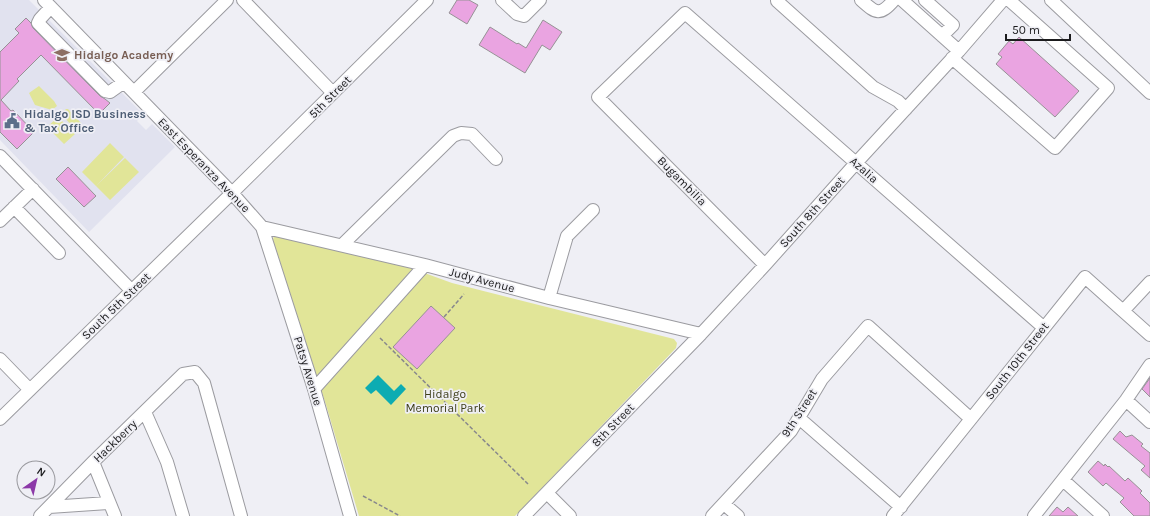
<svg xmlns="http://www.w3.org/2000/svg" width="1150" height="516" font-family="Karla,sans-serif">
<rect width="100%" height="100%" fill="#efeff5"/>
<path fill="#e1e2ef" d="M0 0H29L143 114 137 121 146 130 152 124 175 147 89 232 0 140Z"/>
<path fill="#e1e598" d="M39 86 54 101 57 106 52 110 35 105 29 93Z
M66 109H68L82 124 76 130 61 114Z
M58 117 75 134 64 144 47 127Z
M110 143 124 157 96 186 82 172Z
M125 158 139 172 110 200 96 186Z
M274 235 397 263 452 283 674 339 677 343 676 348 515 516H359L326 405 273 240Z"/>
<path fill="#0dacb2" d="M378 375 394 391 401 384 406 389 391 405 376 390 371 394 365 388Z"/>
<path fill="#eaa4e1" stroke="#969295" d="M457 0H469L478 5 467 24 449 13Z
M26 18 31 23 33 28 100 96 105 99 110 103 99 114 41 55 17 79 19 81 1 100 11 111 13 110 34 132 17 149 0 132V52L19 33 15 29Z
M543 20 562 32 550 50 542 45 525 73 479 45 490 27 517 44 518 43 526 48Z
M1019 37 1079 91 1055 117 996 64 1002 57 998 54 1009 41 1013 44Z
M68 167 96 196 84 207 56 179Z
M431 306 455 328 417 369 393 347Z
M1150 378V397L1142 389Z
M1120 431 1126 437 1132 435 1143 444 1141 446 1150 453V478L1141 470 1145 466 1113 439Z
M1098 461 1104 466 1105 464 1108 467 1109 466 1125 481 1128 478 1142 491 1140 493 1150 503V516H1134L1120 502 1124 498 1106 483 1103 486 1088 472Z
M1057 507 1063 512 1068 507 1078 516H1049Z"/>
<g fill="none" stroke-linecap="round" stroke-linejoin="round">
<defs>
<path id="minor" d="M44 0 232 193 262 227 314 389 350 516
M243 0 333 93
M502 0 517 14 524 16 540 0
M778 0 777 1 873 87 898 101 906 109
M861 0C876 13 879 17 894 0
M902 0 959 51
M925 0 953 25 942 36
M1051 0 1150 93
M51 7 40 19 38 23 39 24 105 91 110 92 124 82
M952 58 1055 148 1108 88 1009 0
M134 92 227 0
M0 156 132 291
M14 207 59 253
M0 221 33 189
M262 227 425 265 549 298 701 334
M342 245 453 136 461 133 472 134 496 159
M765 265 598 97 685 13 1043 327
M549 298 567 236 593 210
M1123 311 1150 335
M0 359 30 390
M314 389 425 265
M1126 400 1150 422
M145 412 167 462 183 516
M799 418 901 507
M0 419 232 193 427 0
M93 462 115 516
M1063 480 1103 516
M547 493 570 516
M724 504 738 516
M49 507 108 503
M40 516 93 462 183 374 195 372 204 383 241 516
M524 516 701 334 765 265 856 163 959 51 1003 0
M712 516 791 431 822 379 868 326 971 419
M893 516 1085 277 1123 311 1150 282
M1034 516 1126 400 1150 365"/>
</defs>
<use href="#minor" stroke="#9b9ba0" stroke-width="14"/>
<path stroke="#88888c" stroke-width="1.5" stroke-dasharray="4 2" stroke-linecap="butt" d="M444 317 464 294
M380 338 528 484
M363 496 400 516"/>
<use href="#minor" stroke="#fff" stroke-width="12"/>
</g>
<defs>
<symbol id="school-bare" viewBox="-9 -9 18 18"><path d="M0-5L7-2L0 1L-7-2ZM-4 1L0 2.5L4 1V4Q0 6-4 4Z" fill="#8d6e63" stroke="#efeff5" stroke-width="2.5" paint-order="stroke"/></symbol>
<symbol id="civic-bare" viewBox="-9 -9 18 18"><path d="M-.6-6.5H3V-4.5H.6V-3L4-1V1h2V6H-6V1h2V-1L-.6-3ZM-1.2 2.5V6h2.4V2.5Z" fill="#5c6f8a" stroke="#efeff5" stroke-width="2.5" paint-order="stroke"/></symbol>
</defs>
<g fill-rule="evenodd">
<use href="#school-bare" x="51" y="44" width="22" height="22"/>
<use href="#civic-bare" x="1" y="110" width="22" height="22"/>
</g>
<g text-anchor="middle" stroke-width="3.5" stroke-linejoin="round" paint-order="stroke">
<g font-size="12" font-weight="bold" fill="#785e54" stroke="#efeff5" text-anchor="start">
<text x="74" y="59">Hidalgo Academy</text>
</g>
<g font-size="12" fill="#1b1b1d" stroke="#efeff5">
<text transform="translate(330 97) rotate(-45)" y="4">5th Street</text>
<text transform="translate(204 165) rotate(46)" y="4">East Esperanza Avenue</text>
<text transform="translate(864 170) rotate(41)" y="4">Azalia</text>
<text transform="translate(682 181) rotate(45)" y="4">Bugambilia</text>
<text transform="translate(812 212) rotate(-48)" y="4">South 8th Street</text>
<text transform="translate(482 280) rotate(15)" y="4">Judy Avenue</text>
<text transform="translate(116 306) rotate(-44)" y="4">South 5th Street</text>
<text transform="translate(1017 361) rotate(-52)" y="4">South 10th Street</text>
<text transform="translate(308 371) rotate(73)" y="4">Patsy Avenue</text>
<text transform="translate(799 413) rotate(-57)" y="4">9th Street</text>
<text transform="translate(613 425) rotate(-46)" y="4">8th Street</text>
<text transform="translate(115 441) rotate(-44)" y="4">Hackberry</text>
</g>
<g font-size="12" font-weight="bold" fill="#4e5e75" stroke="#efeff5" text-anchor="start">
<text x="24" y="118">Hidalgo ISD Business<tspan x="24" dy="14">&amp; Tax Office</tspan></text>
</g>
<g font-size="12" fill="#3e3f19" stroke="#efeff5">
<text x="445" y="398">Hidalgo<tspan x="445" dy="14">Memorial Park</tspan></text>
</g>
</g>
<g transform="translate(36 480) rotate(34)"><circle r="19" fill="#efeff5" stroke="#9a9a9f"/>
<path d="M0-3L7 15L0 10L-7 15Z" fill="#8c39a8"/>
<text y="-6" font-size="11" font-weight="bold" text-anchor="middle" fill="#1b1b1d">N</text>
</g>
<path d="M1006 34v6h64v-6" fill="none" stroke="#1b1b1d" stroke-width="2"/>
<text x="1012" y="34" font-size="12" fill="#1b1b1d" stroke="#efeff5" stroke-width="3" paint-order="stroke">50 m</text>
</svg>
